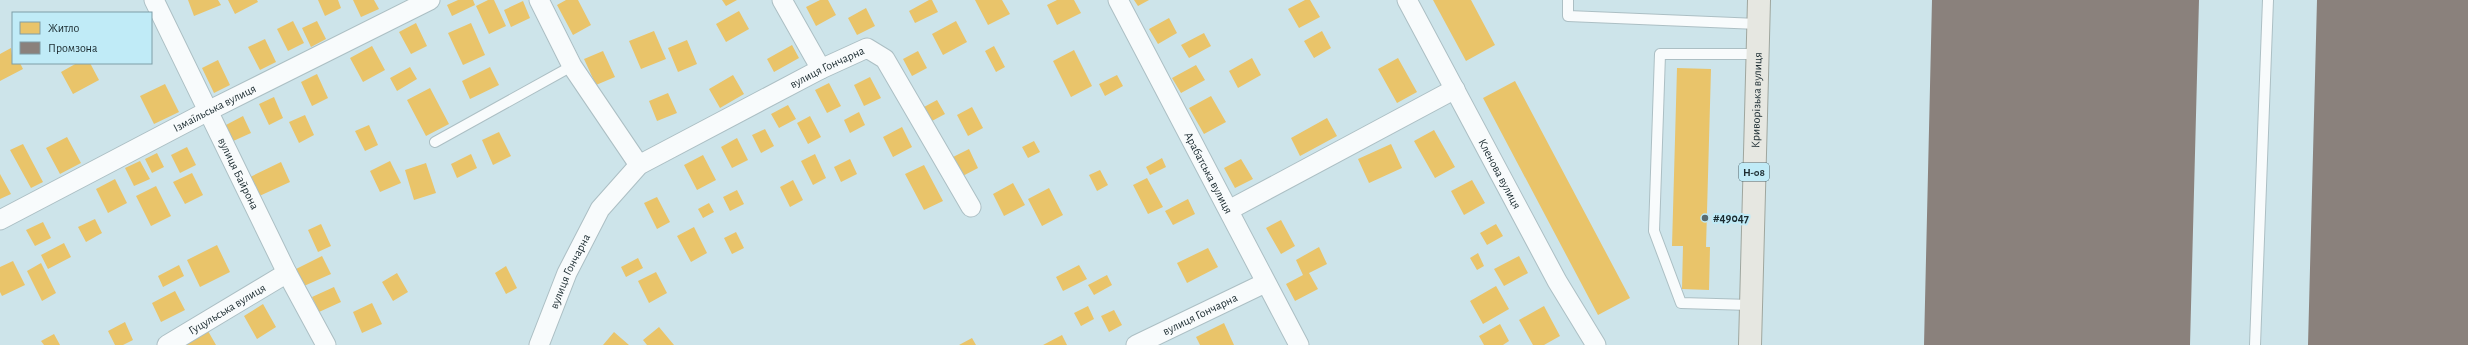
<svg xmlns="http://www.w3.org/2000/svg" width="2468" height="345" font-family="'Alegreya Sans',sans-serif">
<rect width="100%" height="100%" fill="#cde4ea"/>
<path fill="#e9c46a" d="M188 0H218L221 5 194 16Z
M228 0H257L258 2 235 14Z
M318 0H338L341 8 325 16Z
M353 0H374L379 9 361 17Z
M458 0H473L475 5 452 16 447 5Z
M488 0H494L506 26 489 34 476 6Z
M566 0H578L591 25 573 35 557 5Z
M722 0H737L726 6Z
M820 0H828L836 15 816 26 806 7Z
M929 0H932L938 12 915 23 909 11Z
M975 0H1002L1010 14 988 25Z
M1057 0H1074L1081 13 1057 25 1047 5Z
M1134 0H1149L1138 6Z
M1305 0H1310L1320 17 1299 28 1288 9Z
M1433 0H1471L1495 45 1466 61Z
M523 1 530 18 511 27 504 10Z
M866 8 875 26 857 35 848 18Z
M739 11 749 29 726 42 716 24Z
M1169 18 1177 33 1158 44 1149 29Z
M293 21 304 43 288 51 277 29Z
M317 21 326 39 311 47 302 28Z
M956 21 967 42 943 55 932 34Z
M416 23 427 46 411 54 399 32Z
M471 23 485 55 463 65 448 33Z
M654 31 666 59 641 69 629 41Z
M1322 31 1331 48 1314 58 1304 41Z
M1204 33 1211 46 1189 58 1181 45Z
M265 39 276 62 260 70 248 47Z
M687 40 697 64 678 72 668 48Z
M792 45 799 58 774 72 767 59Z
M372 46 385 70 363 82 350 58Z
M994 46 1005 67 996 72 985 51Z
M11 48 13 63H20L23 69 0 81V54Z
M1074 50 1092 86 1071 97 1053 61Z
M603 51 615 77 596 85 584 59Z
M918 51 927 68 912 76 903 59Z
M1252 58 1261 75 1238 88 1229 71Z
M1398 58 1417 92 1397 103 1378 69Z
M218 60 230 85 214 93 202 68Z
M77 63H90L99 80 73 94 61 72Z
M1196 65 1205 80 1181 93 1172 78Z
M410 67 417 79 397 91 390 78Z
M490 67 499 85 470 99 462 81Z
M1677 68 1711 69 1706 247H1710L1709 290 1682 289 1683 246H1672Z
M317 74 328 98 312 106 301 82Z
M733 75 744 94 720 108 709 89Z
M1117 75 1123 86 1105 96 1099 84Z
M870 77 881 98 864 106 854 85Z
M1515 81 1630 298 1598 315 1483 98Z
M829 83 841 106 827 113 815 90Z
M165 84 179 112 154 124 140 96Z
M430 88 449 124 426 136 407 100Z
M668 93 677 113 657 121 649 101Z
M1211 96 1226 122 1204 134 1189 108Z
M274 97 283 118 269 125 259 104Z
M937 100 945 114 932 121 924 107Z
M788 105 796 119 779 128 771 114Z
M972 107 983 128 968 136 957 115Z
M859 112 865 125 850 133 844 120Z
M305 115 314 135 299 143 289 122Z
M243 116 251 133 231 142 224 126Z
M810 116 821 137 808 144 797 123Z
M1327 118 1337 136 1300 156 1291 138Z
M369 125 378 145 365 151 355 131Z
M902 127 912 147 893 157 883 137Z
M765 129 774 146 761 153 752 135Z
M1434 130 1455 167 1435 178 1414 141Z
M499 132 511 156 493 165 482 140Z
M67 137 81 163 60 174 46 148Z
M737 138 748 160 732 168 721 147Z
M1034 141 1040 152 1028 158 1022 147Z
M23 144 43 182 31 188 10 150Z
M1391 144 1402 168 1369 183 1358 159Z
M187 147 196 165 180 173 171 155Z
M969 149 978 168 957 179 947 160Z
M157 153 164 167 152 173 145 159Z
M471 154 477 168 457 178 451 164Z
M815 154 826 178 813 185 801 161Z
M703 155 716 180 697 190 684 165Z
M1162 158 1166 167 1150 175 1146 167Z
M850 159 857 174 841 182 834 167Z
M1241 159 1253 179 1235 188 1224 168Z
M140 161 150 179 134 186 125 168Z
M390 161 401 183 380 192 370 171Z
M281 162 290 182 255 198 246 179Z
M426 163 436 193 414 200 405 170Z
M924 165 943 201 924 210 905 174Z
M1100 170 1108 185 1097 191 1089 175Z
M192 173 203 195 185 204 173 182Z
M0 174 11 194 0 199Z
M1147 178 1163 207 1148 214 1133 185Z
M115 179 127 203 108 213 96 189Z
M793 180 803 200 790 207 780 187Z
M1472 180 1485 203 1464 215 1451 191Z
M1013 183 1025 205 1004 216 993 194Z
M156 186 171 216 151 226 136 196Z
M1049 188 1063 215 1042 226 1028 199Z
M737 190 744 204 730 211 723 197Z
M657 197 670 222 657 229 644 203Z
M1188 199 1195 214 1173 225 1165 211Z
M709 203 714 212 703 218 698 209Z
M95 219 102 233 86 242 78 227Z
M1281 220 1295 246 1281 254 1266 228Z
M43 222 51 238 35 246 26 230Z
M321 224 331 246 318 252 308 230Z
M1496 224 1503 236 1487 245 1480 233Z
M694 227 707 253 691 262 677 236Z
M736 232 744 248 732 254 724 238Z
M64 243 71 257 48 269 41 255Z
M217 245 230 272 200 287 187 260Z
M1319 247 1327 264 1309 273 1318 289 1295 301 1286 284 1303 275 1296 260Z
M1208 248 1218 267 1187 283 1177 263Z
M1478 253 1484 266 1477 270 1470 258Z
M322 256 331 274 304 286 296 269Z
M1519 256 1528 273 1504 286 1494 269Z
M638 258 643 268 626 277 621 267Z
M13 261 25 285 2 296 0 292V267Z
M41 263 56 293 42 301 27 271Z
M179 265 184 276 163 287 158 276Z
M1079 265 1087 279 1063 291 1056 277Z
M506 266 517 288 506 294 495 273Z
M656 272 667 293 649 303 638 281Z
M397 273 408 292 393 301 382 282Z
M1107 275 1112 285 1094 295 1088 285Z
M1496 286 1509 309 1483 324 1470 301Z
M334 287 341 302 319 312 312 297Z
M175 291 185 310 161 322 152 303Z
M372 303 382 324 362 333 353 312Z
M263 304 276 327 257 339 244 316Z
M1088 306 1094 319 1081 326 1074 313Z
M1544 306 1560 336 1544 345H1533L1519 320Z
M1114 310 1122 325 1109 332 1101 316Z
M125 322 133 340 123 345H115L108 331Z
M1224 323 1234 345H1200L1196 337Z
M1500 324 1509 341 1503 345H1484L1479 336Z
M659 327 674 345H647L643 340Z
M208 331 216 345H185L184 343Z
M614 332 629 345H603Z
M54 334 60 345H44L41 341Z
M1062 335 1067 345H1043Z
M972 338 976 345H959Z"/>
<path fill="#8a817c" d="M1932 0H2199L2190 345H1924Z
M2317 0H2468V345H2308Z"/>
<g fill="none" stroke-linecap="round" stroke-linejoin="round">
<defs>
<path id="lane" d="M1568 0V16L1758 24
M435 142 572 66
M1751 305 1681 303 1654 231 1660 54H1758
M2255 345 2268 0"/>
<g id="street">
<path id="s1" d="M154 0 287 273 326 345"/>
<path d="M539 0 572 66 639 165"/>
<path d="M782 0 821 69"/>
<path id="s2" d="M1118 0 1299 345"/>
<path id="s3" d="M1407 0 1557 281 1596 345"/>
<path d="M1229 210 1455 89"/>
<path id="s4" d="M0 220 208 111 430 0"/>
<path id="s5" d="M167 345 287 273"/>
<path id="s6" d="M539 345 567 273 600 209 639 165 821 69 867 48 885 59 971 207"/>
<path id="s7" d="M1136 345 1265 283"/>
</g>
<g id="primary">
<path id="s8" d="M1750 345 1759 0"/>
</g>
</defs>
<use href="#lane" stroke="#acbfc4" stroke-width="12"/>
<use href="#street" stroke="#acbfc4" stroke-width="21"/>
<use href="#primary" stroke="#9fa69e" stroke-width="24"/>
<use href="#lane" stroke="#f8fbfc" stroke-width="10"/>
<use href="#street" stroke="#f8fbfc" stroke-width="19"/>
<use href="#primary" stroke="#e6e7e1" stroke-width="22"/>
</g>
<circle fill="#596c71" stroke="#c0ebf7" stroke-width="1.5" cx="1705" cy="218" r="4"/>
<g text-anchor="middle" stroke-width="4" stroke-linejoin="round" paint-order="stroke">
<rect fill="#c0ebf7" stroke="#4c656c" stroke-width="1" x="1739" y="163" width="30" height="18" rx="3"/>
<g font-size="11" font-weight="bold" fill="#1b2b30">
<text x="1754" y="176">Н-08</text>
</g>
<g font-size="12" fill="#1b2b30" stroke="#c0ebf7">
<text dy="4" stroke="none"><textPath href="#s6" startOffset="420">вулиця Гончарна</textPath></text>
<text dy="4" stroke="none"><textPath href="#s8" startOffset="245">Криворізька вулиця</textPath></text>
<text dy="4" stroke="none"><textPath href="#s4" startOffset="242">Ізмаїльська вулиця</textPath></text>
<text dy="4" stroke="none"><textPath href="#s2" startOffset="195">Арабатська вулиця</textPath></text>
<text dy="4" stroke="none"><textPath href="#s1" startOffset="193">вулиця Байрона</textPath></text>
<text dy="4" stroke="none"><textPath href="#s3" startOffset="197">Кленова вулиця</textPath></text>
<text dy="4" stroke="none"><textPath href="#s6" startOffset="80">вулиця Гончарна</textPath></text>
<text dy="4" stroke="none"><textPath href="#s5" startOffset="70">Гуцульська вулиця</textPath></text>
<text dy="4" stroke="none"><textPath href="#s7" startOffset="71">вулиця Гончарна</textPath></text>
</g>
<g font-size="12" font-weight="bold" fill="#1b2b30" stroke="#c0ebf7" text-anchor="start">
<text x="1713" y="222">#49047</text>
</g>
</g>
<rect x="12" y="12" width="140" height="52" fill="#c0ebf7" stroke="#7e9ea7"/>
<rect x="20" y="22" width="20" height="12" fill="#e9c46a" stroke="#7e9ea7"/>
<text x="48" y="32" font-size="12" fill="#1b2b30">Житло</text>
<rect x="20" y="42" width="20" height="12" fill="#8a817c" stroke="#7e9ea7"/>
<text x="48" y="52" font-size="12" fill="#1b2b30">Промзона</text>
</svg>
